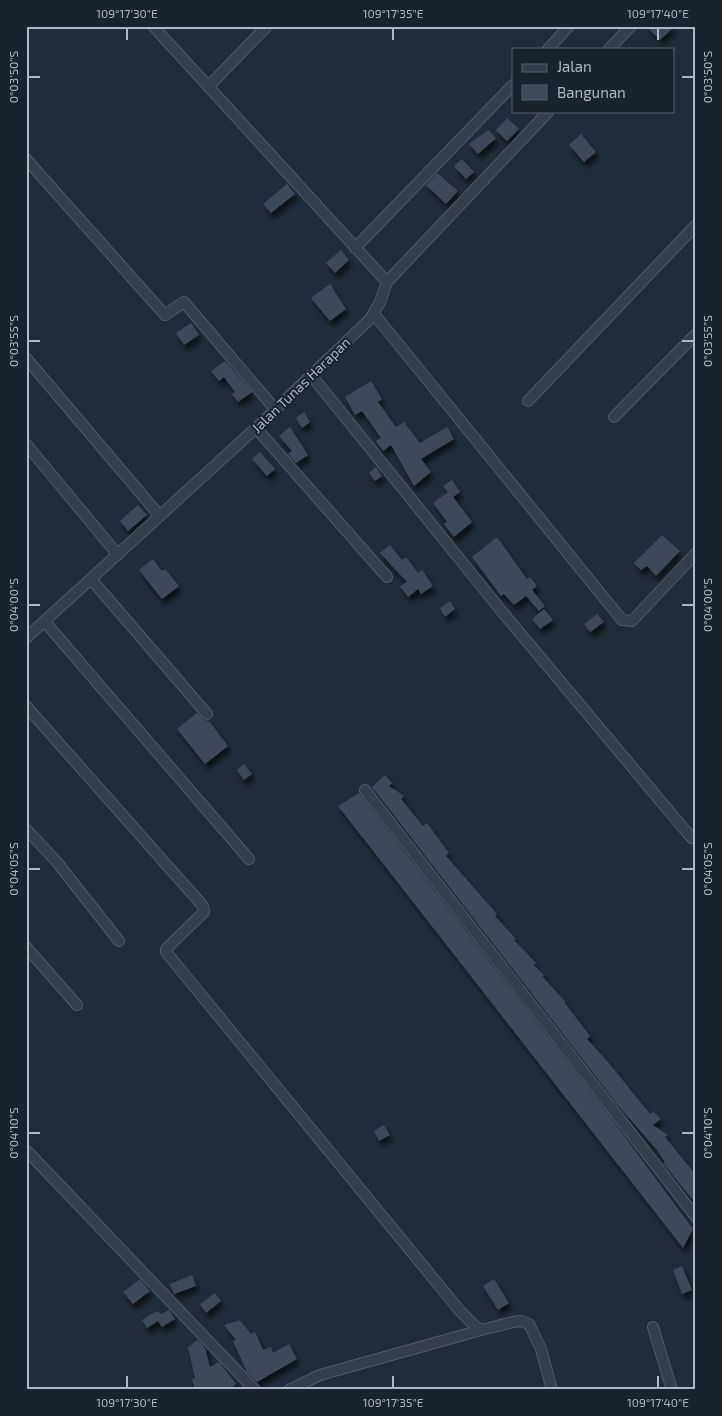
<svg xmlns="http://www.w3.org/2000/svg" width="722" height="1416" font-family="'Exo 2',sans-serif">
<defs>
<filter id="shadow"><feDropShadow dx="3" dy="5.5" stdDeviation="2.5" flood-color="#0009"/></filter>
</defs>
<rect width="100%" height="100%" fill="#202c39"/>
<path fill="#3c4a59" filter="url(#shadow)" d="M646 26H675L660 40Z
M507 118 519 129 507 141 496 130Z
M488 130 496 138 478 154 469 144Z
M581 134 596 152 584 162 569 145Z
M462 159 474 172 466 179 454 166Z
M437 173 458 191 446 204 426 185Z
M287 184 295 194 271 213 263 204Z
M341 250 349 260 335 273 326 263Z
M330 284 346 309 330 321 311 298Z
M191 323 199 335 184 345 176 333Z
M225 361 252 392 238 402 232 394 235 392 224 377 219 381 211 371Z
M371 381 382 399 378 402 396 427 404 422 420 443 447 427 454 439 421 459 431 472 414 486 391 445 383 451 376 441 381 438 362 411 355 415 345 397Z
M304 412 310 422 302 428 296 418Z
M290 427 308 455 296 463 288 454 292 451 279 436Z
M260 452 275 469 267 476 252 459Z
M376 467 382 476 375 481 369 473Z
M452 480 460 492 453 497 472 522 454 537 444 524 447 522 433 503 448 492 443 486Z
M138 505 147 515 128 531 120 521Z
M662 535 680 551 656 576 647 566 641 570 634 563Z
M497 537 527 579 530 577 537 586 532 590 545 606 539 611 526 596 514 605 504 594 501 596 472 557Z
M390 545 402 560 406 557 418 573 422 570 433 586 421 594 418 589 408 597 400 586 407 582 380 553Z
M153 559 162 571 165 569 179 586 162 599 139 570Z
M450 601 455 609 445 617 440 608Z
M544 609 553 620 540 629 532 619Z
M597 614 604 622 590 632 584 624Z
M197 713 204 720 209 721 228 746 205 764 177 729Z
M244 764 252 774 244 780 237 770Z
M385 775 392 783 389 786 404 796 401 799 423 826 427 823 449 853 446 856 497 914 495 916 516 939 514 940 536 963 534 965 544 975 542 976 565 1001 564 1002 590 1036 587 1039 608 1062 650 1114 653 1111 661 1119 653 1125 668 1135 665 1137 696 1175V1204L663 1163 665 1162 656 1149 621 1109 372 787Z
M359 793 608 1114 693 1229 683 1248 338 806Z
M384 1125 390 1135 379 1141 374 1131Z
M682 1266 692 1290 682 1294 673 1270Z
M192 1275 196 1286 174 1294 170 1284Z
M140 1279 150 1291 133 1304 123 1292Z
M494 1279 509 1303 498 1310 483 1286Z
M215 1293 221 1301 206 1313 200 1304Z
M169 1310 175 1319 162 1327 158 1321 147 1328 142 1320 157 1311 161 1314Z
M240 1320 251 1334 255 1332 263 1350 271 1347 273 1353 289 1344 297 1359 257 1382 247 1372 233 1341 236 1340 224 1325Z
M198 1340 205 1348 210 1367 219 1362 236 1384 229 1390H195L192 1379 195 1378 188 1347Z"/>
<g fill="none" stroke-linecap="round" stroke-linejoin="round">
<defs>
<path id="street" d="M153 26 387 282
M548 49 569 26
M609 49 631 26
M208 87 267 26
M26 159 165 315 184 302 275 409
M355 248 513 85
M374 314 622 620 632 621 696 553
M26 358 160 516
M311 375 504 614 684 829 692 838 696 837
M528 401 696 225
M614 417 696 334
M256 428 387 577
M26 444 118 555
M91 579 207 714
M45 622 249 859
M26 638 256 428 370 319 380 302 387 282 549 111
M26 706 203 906 204 912 166 949V952L460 1311 475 1326 481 1330
M365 790 696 1217
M26 829 56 861 119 941
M26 947 77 1005
M28 1152 255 1390
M653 1327 672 1390
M289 1390 320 1375 481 1330 513 1322 521 1321 529 1324 541 1349 552 1390"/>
</defs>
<use href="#street" stroke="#515b67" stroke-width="12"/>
<use href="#street" stroke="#343d4a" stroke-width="10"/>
</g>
<path fill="none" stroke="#aeb8c6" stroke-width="2" d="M127 28V40M393 28V40M658 28V40M28 77H40M682 77H694M28 341H40M682 341H694M28 605H40M682 605H694M28 869H40M682 869H694M28 1133H40M682 1133H694M127 1376V1388M393 1376V1388M658 1376V1388"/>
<g text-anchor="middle" stroke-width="4" stroke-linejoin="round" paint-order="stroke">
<g font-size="14" fill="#aeb8c6" stroke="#19232e">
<text transform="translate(301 385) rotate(-44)" y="5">Jalan Tunas Harapan</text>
</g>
</g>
<rect width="722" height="1416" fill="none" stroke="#19232e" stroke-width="55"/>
<rect x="512" y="48" width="162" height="65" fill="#19232e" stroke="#555f6b"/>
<rect x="522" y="64" width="25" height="8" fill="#343d4a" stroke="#555f6b"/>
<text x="557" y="72" font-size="15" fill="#aeb8c6">Jalan</text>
<rect x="522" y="85" width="25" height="15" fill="#3c4a59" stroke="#555f6b"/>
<text x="557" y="98" font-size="15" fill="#aeb8c6">Bangunan</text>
<rect x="28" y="28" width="666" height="1360" fill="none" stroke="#aeb8c6" stroke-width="2"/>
<g font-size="12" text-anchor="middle" fill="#aeb8c6">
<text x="127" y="18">109°17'30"E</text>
<text x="393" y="18">109°17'35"E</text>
<text x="658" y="18">109°17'40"E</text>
<text transform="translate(14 77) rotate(-90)" y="4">0°03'50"S</text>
<text transform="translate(708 77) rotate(-90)" y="4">0°03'50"S</text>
<text transform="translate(14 341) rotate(-90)" y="4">0°03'55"S</text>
<text transform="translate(708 341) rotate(-90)" y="4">0°03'55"S</text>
<text transform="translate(14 605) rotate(-90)" y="4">0°04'00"S</text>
<text transform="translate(708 605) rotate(-90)" y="4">0°04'00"S</text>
<text transform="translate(14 869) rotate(-90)" y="4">0°04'05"S</text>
<text transform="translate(708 869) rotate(-90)" y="4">0°04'05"S</text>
<text transform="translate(14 1133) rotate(-90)" y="4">0°04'10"S</text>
<text transform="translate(708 1133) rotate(-90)" y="4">0°04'10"S</text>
<text x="127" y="1407">109°17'30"E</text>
<text x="393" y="1407">109°17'35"E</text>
<text x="658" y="1407">109°17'40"E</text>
</g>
</svg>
